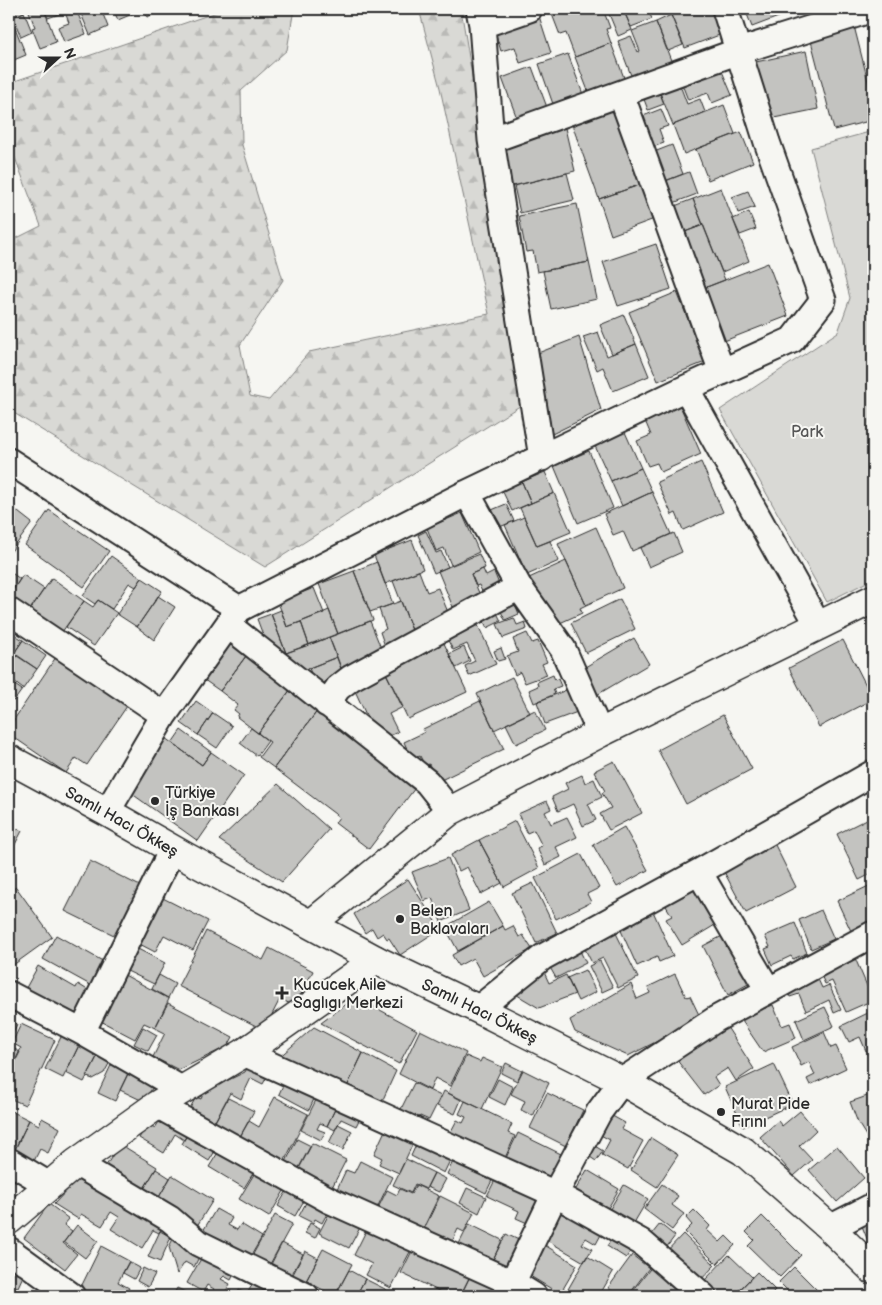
<svg xmlns="http://www.w3.org/2000/svg" width="882" height="1305" font-family="'Balsamiq Sans',sans-serif">
<defs>
<pattern id="forest-firs" width="22" height="20" patternUnits="userSpaceOnUse" patternTransform="scale(1.25)"><rect width="22" height="20" fill="#d9d9d5"/><path d="M5 1l3.5 6h-7zM16 11l3.5 6h-7z" fill="#babab7"/></pattern>
</defs>
<rect width="100%" height="100%" fill="#f6f6f2"/>
<filter id="ink" filterUnits="userSpaceOnUse"><feTurbulence type="fractalNoise" baseFrequency=".02" numOctaves="2"/><feDisplacementMap in="SourceGraphic" scale="10" xChannelSelector="R" yChannelSelector="G"/><feConvolveMatrix kernelMatrix="1 2 1 2 8 2 1 2 1" color-interpolation-filters="sRGB"/></filter>
<g filter="url(#ink)">
<path fill="url(#forest-firs)" stroke="#828280" d="M226 9H294L287 50 241 91 242 145 283 280 240 345 250 396 269 400 309 352 489 314 440 88 419 9H461L526 402 265 567 9 410V242L41 226 9 142V83Z"/>
<path fill="#d9d9d5" stroke="#828280" d="M873 131V579L827 602 720 410 838 332 850 298 811 148Z"/>
<path fill="#c3c3c0" stroke="#2b2b2b" d="M9 9H23L24 12 11 18Z
M28 9H44L56 42 40 48 32 28 35 27Z
M44 9H76L86 34 64 42 58 27 69 23 65 12 48 18Z
M79 9H101L108 27 90 35Z
M113 9H136L137 12 118 20Z
M144 9H165L147 17Z
M550 9H603L610 28 606 29 611 43 575 57 566 33 560 35Z
M607 9H623L632 30 618 36Z
M623 9H648L652 19 631 27Z
M689 9H712L722 34 685 48 671 15Z
M745 9H787L789 13 752 27Z
M24 12 32 32 21 37 13 17Z
M538 13 551 53 520 63 515 47 501 51 494 28Z
M671 15 683 45 668 51 656 22Z
M11 18 26 55 9 62V19Z
M656 22 672 63 632 78 618 41 631 36 638 52 640 51 632 31Z
M854 26 873 101V120L834 130 810 37Z
M611 43 626 83 590 96 575 57Z
M806 51 818 109 769 119 756 62Z
M568 54 584 97 554 107 539 64Z
M719 64 732 95 712 103 708 93 688 100 680 79Z
M532 67 548 110 518 121 502 78Z
M678 80 687 104 700 99 705 112 673 125 658 88Z
M658 88 664 104 648 110 642 94Z
M617 102 645 183 599 199 570 119Z
M724 105 735 134 684 154 673 125Z
M661 109 668 126 659 129 664 143 644 150 633 120Z
M565 128 575 171 509 187 498 144Z
M741 132 753 162 708 180 696 149Z
M672 145 683 174 660 183 649 154Z
M689 172 697 194 668 205 660 183Z
M567 173 574 200 520 213 514 186Z
M645 183 657 218 611 235 599 199Z
M721 188 749 261 722 272 693 199Z
M748 191 755 207 738 213 732 197Z
M693 199 703 225 677 235 667 209Z
M577 204 589 262 537 272 533 251 526 252 519 216Z
M749 212 756 229 740 235 733 219Z
M703 225 725 280 699 290 677 235Z
M656 244 671 289 618 306 603 262Z
M589 262 597 299 551 309 543 271Z
M768 263 788 316 719 343 699 290Z
M677 292 705 362 658 381 629 312Z
M624 315 636 344 612 354 600 325Z
M598 332 607 356 636 344 649 376 613 391 603 367 597 370 583 337Z
M579 337 601 410 552 434 538 353Z
M678 401 701 454 661 472 657 463 648 466 637 441 651 435 643 416Z
M625 432 641 468 611 481 595 446Z
M589 451 613 508 578 523 554 466Z
M701 462 723 512 683 530 676 513 672 515 657 482Z
M641 468 652 492 622 506 611 481Z
M545 472 554 493 531 503 522 482Z
M522 482 531 503 512 511 502 490Z
M652 492 671 534 632 551 623 531 613 535 604 514Z
M554 493 571 532 537 546 520 508Z
M506 504 514 521 495 529 487 512Z
M9 505 32 523 9 554Z
M49 510 109 551 84 587 25 545Z
M462 513 479 552 451 565 444 548 436 551 427 528Z
M524 517 537 546 550 541 559 561 527 575 505 525Z
M596 527 623 588 586 605 558 544Z
M426 531 436 553 441 551 448 567 434 573 418 535Z
M674 533 682 552 649 567 640 548Z
M412 540 423 569 385 584 374 555Z
M479 554 485 568 471 574 482 600 455 612 438 571Z
M111 556 142 578 136 587 129 583 112 609 98 600 95 604 83 596Z
M566 561 586 605 580 608 582 613 551 627 529 578Z
M377 562 393 604 370 612 354 571Z
M483 569 486 576 494 572 501 589 484 596 479 585 476 586 471 574Z
M9 571 20 579 9 596Z
M354 571 373 620 338 634 319 584Z
M419 571 427 592 438 588 450 617 415 638 393 581Z
M23 575 44 589 25 617 9 606V596Z
M52 578 84 601 57 639 25 617Z
M142 578 162 591 137 627 117 614Z
M314 588 324 613 287 627 278 602Z
M158 596 175 607 154 640 137 627Z
M620 599 635 629 586 653 571 623Z
M98 600 117 613 94 646 66 627 84 601 93 607Z
M401 601 415 638 386 649 380 632 386 629 379 609Z
M514 601 519 614 505 620 499 607Z
M281 610 287 627 301 622 309 645 286 653 271 614Z
M329 610 338 634 309 645 301 622Z
M496 611 501 621 487 628 482 617Z
M271 614 286 653 272 659 257 619Z
M514 618 517 625 525 622 527 629 503 638 497 624Z
M370 621 385 658 343 674 329 637Z
M476 621 496 664 469 676 465 666 475 661 467 644 453 650 445 635Z
M12 633 23 640 9 661V638Z
M527 633 532 643 538 641 547 662 542 664 547 675 525 683 520 672 515 675 507 656 518 652 513 639Z
M329 637 337 657 294 674 286 653Z
M634 638 649 664 595 696 580 670Z
M442 639 467 692 408 719 383 667Z
M23 640 46 656 37 669 14 653Z
M843 640 873 699 819 727 789 668Z
M227 641 246 656 220 691 200 677Z
M464 647 470 661 456 668 449 654Z
M501 648 505 659 498 661 494 651Z
M17 656 37 669 23 689 9 678V668Z
M246 656 291 689 258 733 237 717 239 714 234 710 238 705 220 691Z
M56 657 127 706 87 765 76 758 66 773 9 734V727Z
M337 657 345 679 317 690 309 668Z
M383 667 403 707 389 714 398 732 378 741 351 682Z
M553 675 555 680 558 679 561 686 553 689 555 694 534 703 529 690 538 686 537 682Z
M512 677 530 713 494 730 477 694Z
M9 681 22 690 14 701 9 698Z
M571 688 580 711 545 724 537 702Z
M291 689 318 710 274 768 259 757 270 742 258 733Z
M196 701 213 713 198 735 181 723Z
M480 701 504 749 437 782 429 764 425 766 420 756 412 760 404 742 425 732 423 729Z
M318 710 418 784 369 849 335 823 339 817 274 768Z
M535 710 545 730 516 744 506 724Z
M213 713 232 726 217 748 198 735Z
M723 715 752 769 686 804 658 750Z
M251 728 268 741 257 756 240 743Z
M181 730 211 752 202 765 172 743Z
M165 738 202 765 211 752 244 775 198 841 128 791Z
M614 761 642 813 609 830 600 814 611 808 602 793 605 791 594 771Z
M582 775 585 783 594 779 602 797 588 804 596 820 583 826 573 804 558 811 552 797 568 789 565 783Z
M278 784 329 829 282 882 219 840Z
M547 801 551 809 545 812 551 824 567 817 577 837 556 847 561 857 545 865 537 848 542 846 534 830 527 833 518 814Z
M873 816V873L859 880 837 834Z
M515 821 539 868 504 887 479 840Z
M9 825 22 831 9 856Z
M624 827 648 870 617 887 593 845Z
M479 840 502 883 481 894 467 867 459 871 451 855Z
M773 841 796 887 746 913 722 868Z
M581 854 599 888 587 894 591 902 556 919 535 878Z
M448 858 469 910 441 922 432 898 424 901 412 872Z
M90 861 144 888 120 938 65 911Z
M408 879 440 929 400 955 389 938 387 939 383 933 377 937 372 928 365 933 354 914Z
M533 883 557 933 536 943 512 893Z
M691 884 715 925 682 945 666 919 672 916 663 901Z
M873 884V920L851 931 837 901Z
M16 887 52 937 9 968V892Z
M153 893 208 921 193 950 164 935 155 952 130 939Z
M489 902 503 926 458 951 445 927Z
M652 909 673 956 659 962 657 957 637 966 618 924Z
M821 910 834 939 811 949 799 920Z
M795 923 807 953 793 959 791 956 772 965 765 949 770 947 765 936Z
M503 926 505 930 513 926 519 937 523 935 532 949 483 976 473 958 458 966 452 955Z
M614 929 638 978 618 988 603 958 592 963 583 945Z
M206 931 263 960 269 948 313 971 295 1006 280 999 264 1030 178 986Z
M726 934 752 982 728 995 703 946Z
M56 935 108 964 94 987 43 959Z
M134 947 165 963 154 984 123 969Z
M579 949 586 963 556 978 548 964Z
M855 958 873 1000 846 1012 832 981 825 984 820 973Z
M600 961 613 987 602 992 589 966Z
M38 966 76 988 78 984 94 994 77 1025 22 995Z
M543 970 549 983 566 975 575 994 539 1008 507 989Z
M585 970 596 992 578 1001 567 978Z
M119 972 169 999 155 1028 144 1023 135 1039 95 1018Z
M675 974 686 997 690 996 701 1019 628 1056 575 1032 570 1020 631 984 637 999 650 993 648 987Z
M159 975 175 984 168 998 152 989Z
M817 977 822 988 829 985 841 1010 834 1013 829 1000 806 1011 799 994 790 997 787 991Z
M356 997 417 1030 399 1064 321 1023Z
M168 1003 233 1037 228 1046 179 1070 153 1057 165 1033 155 1028Z
M773 1005 782 1026 790 1023 796 1038 763 1052 740 1018Z
M825 1007 834 1026 804 1040 796 1020Z
M870 1012 873 1018V1048L866 1051 860 1037 849 1042 841 1026Z
M9 1020 17 1024 9 1043Z
M21 1024 55 1040 25 1105 9 1098V1074L21 1048 12 1043Z
M143 1027 157 1035 148 1051 134 1044Z
M314 1027 363 1053 345 1091 277 1059Z
M727 1027 754 1069 736 1081 728 1068 714 1077 719 1085 704 1095 676 1059Z
M420 1030 466 1053 450 1086 435 1078 430 1090 399 1074Z
M824 1032 831 1048 836 1046 846 1068 810 1085 807 1079 815 1075 809 1062 801 1066 792 1047Z
M62 1035 80 1043 63 1078 45 1069Z
M80 1043 99 1053 84 1082 66 1073Z
M9 1046 20 1052 9 1074Z
M99 1053 112 1058 104 1073 93 1079 87 1077Z
M363 1053 396 1071 379 1108 345 1091Z
M466 1056 480 1062 482 1058 502 1067 482 1109 448 1093Z
M112 1063 129 1071 115 1101 98 1093Z
M250 1063 269 1073 263 1084 251 1078 241 1099 230 1093 214 1123 189 1110 196 1097 201 1099 204 1092 245 1072Z
M506 1063 522 1071 517 1081 501 1073Z
M774 1064 793 1104 743 1127 725 1087Z
M131 1068 156 1080 145 1102 120 1090Z
M523 1070 549 1083 533 1116 521 1110 525 1101 511 1094Z
M498 1079 513 1087 505 1105 489 1097Z
M284 1083 314 1099 309 1110 279 1094Z
M414 1083 441 1096 429 1120 420 1116 418 1120 400 1111Z
M444 1091 461 1100 455 1114 437 1106Z
M547 1093 583 1110 566 1146 530 1128Z
M873 1094V1147L858 1123 850 1102Z
M275 1097 308 1114 282 1166 237 1142 249 1121 259 1127Z
M228 1098 254 1111 237 1142 211 1129Z
M317 1098 336 1107 327 1126 320 1123 317 1129 325 1132 321 1140 301 1130Z
M465 1101 512 1124 508 1133 515 1136 505 1158 472 1143 470 1148 448 1137 457 1120 463 1123 466 1117 459 1114Z
M338 1103 362 1114 356 1126 341 1119 335 1130 327 1126Z
M9 1110 29 1120 12 1156 9 1155Z
M800 1111 816 1130 799 1146 812 1160 794 1176 760 1137 778 1121 782 1126Z
M605 1112 625 1123 621 1129 643 1141 628 1169 602 1155 610 1140 595 1132Z
M164 1114 190 1129 184 1140 175 1134 164 1153 139 1138 148 1124 155 1128Z
M42 1118 60 1128 48 1153 40 1149 33 1163 13 1153 29 1120 39 1125Z
M389 1122 417 1135 399 1173 379 1164 382 1158 374 1154Z
M338 1124 352 1131 343 1150 329 1143Z
M192 1126 220 1143 209 1161 182 1144Z
M518 1133 561 1154 546 1185 503 1164Z
M420 1136 454 1152 444 1173 411 1156Z
M651 1138 678 1155 657 1187 631 1170Z
M297 1139 311 1146 295 1176 282 1170Z
M312 1143 346 1160 327 1197 293 1179Z
M590 1143 603 1151 596 1161 584 1153Z
M120 1144 157 1167 140 1195 102 1172Z
M222 1146 257 1167 244 1188 209 1167Z
M837 1146 864 1178 837 1202 809 1170Z
M456 1155 495 1174 486 1193 447 1174Z
M406 1159 434 1173 426 1189 415 1184 411 1193 393 1185Z
M360 1161 392 1177 377 1208 337 1189 346 1170 354 1173Z
M259 1166 288 1184 269 1217 239 1199Z
M156 1169 170 1178 155 1204 140 1195Z
M587 1170 619 1189 604 1215 572 1196Z
M84 1172 165 1222 159 1233 153 1230 142 1248 111 1229 119 1217 111 1212 102 1226 81 1214 78 1219 54 1204Z
M499 1172 546 1195 532 1225 516 1218 519 1211 487 1196Z
M434 1173 446 1179 439 1192 427 1187Z
M172 1175 213 1200 195 1229 155 1204Z
M662 1184 678 1196 672 1205 684 1214 672 1230 644 1209Z
M416 1185 439 1196 422 1231 377 1210 387 1190 397 1195 400 1189 411 1194Z
M624 1185 648 1199 631 1228 607 1214Z
M289 1187 306 1197 295 1216 278 1206Z
M467 1188 486 1197 479 1213 460 1203Z
M310 1195 331 1206 322 1223 315 1219 313 1223 299 1216Z
M440 1196 474 1213 464 1232 458 1229 452 1242 424 1229Z
M49 1204 69 1219 64 1225 72 1231 63 1243 77 1254 65 1269 24 1238Z
M563 1204 604 1229 596 1244 586 1238 582 1244 592 1249 584 1262 543 1238Z
M333 1206 363 1222 349 1248 319 1233Z
M216 1209 232 1218 228 1225 237 1230 241 1224 262 1237 246 1264 200 1236Z
M694 1210 710 1226 707 1230 720 1242 726 1236 735 1245 717 1264 685 1232 692 1225 686 1218Z
M275 1215 292 1224 269 1266 252 1256Z
M762 1216 801 1255 780 1277 748 1246 754 1240 746 1232Z
M873 1222V1247L868 1241 862 1226Z
M310 1223 320 1228 315 1238 305 1233Z
M469 1224 502 1240 488 1271 454 1254Z
M660 1224 675 1236 663 1252 648 1239Z
M77 1225 98 1241 85 1258 64 1242Z
M368 1227 411 1250 391 1288 366 1275 372 1264 354 1255Z
M160 1231 171 1237 160 1262 148 1257Z
M617 1231 636 1243 626 1258 607 1246Z
M506 1234 523 1242 507 1275 489 1267Z
M683 1234 715 1265 695 1286 663 1255Z
M173 1239 202 1251 194 1267 185 1262 177 1274 169 1247Z
M282 1243 303 1254 288 1281 268 1270Z
M543 1244 577 1265 560 1294 525 1273Z
M415 1245 472 1272 460 1296H449L401 1273Z
M101 1246 129 1261 118 1282 129 1288 125 1296H94L80 1289Z
M323 1249 352 1264 335 1296 306 1281Z
M206 1250 237 1268 231 1280 224 1276 221 1279 230 1284 223 1296H215L211 1294 214 1289 207 1285 203 1292 187 1283Z
M305 1251 318 1258 303 1287 290 1280Z
M632 1255 649 1268 628 1296H619L608 1288Z
M729 1255 752 1277 733 1296H719L704 1281Z
M587 1256 613 1272 599 1296H576L567 1291Z
M129 1262 140 1268 134 1279 123 1273Z
M653 1265 680 1286 672 1296 666 1292 663 1296H641L633 1291Z
M794 1267 823 1296H783L788 1291 779 1282Z
M143 1268 155 1274 148 1287 137 1281Z
M474 1268 502 1282 495 1296 461 1295Z
M9 1269 23 1276 18 1287 9 1284Z
M349 1270 365 1279 356 1296H335Z
M241 1272 273 1288 269 1296H243L237 1293 239 1290 247 1294 252 1285 238 1278Z
M757 1272 775 1290 769 1296H734Z
M365 1279 387 1290 384 1296H356Z
M177 1288 193 1296H173Z"/>
<g fill="none" stroke-linecap="round" stroke-linejoin="round">
<defs>
<path id="street" d="M479 9 482 25 491 140 542 458
M482 25 529 9
M621 94 722 372
M491 140 739 51 873 9
M686 388 818 625
M9 461 239 609
M467 493 519 587 563 649 600 733
M9 611 164 715
M228 625 427 782 450 811
M327 704 338 688 351 678 519 587
M107 812 164 715 239 609 467 493 686 388 792 340 823 300 767 142 725 9
M699 872 768 990
M9 994 82 1032 183 1090
M478 1009 543 957 699 872 873 773
M82 1032 172 850
M244 1053 555 1194 641 1242 703 1296
M157 1105 329 1200 513 1283 534 1296
M9 1161 49 1185
M76 1163 170 1219 198 1243 306 1296
M830 1228 873 1206
M9 1250 72 1296
M506 1296 555 1194 599 1112 622 1081 716 1019 873 934"/>
<g id="secondary">
<path id="s1" d="M9 759 107 812 186 857 376 960 478 1009 622 1081 743 1151 830 1228 873 1270"/>
<path d="M311 924 450 811 600 733 873 599"/>
<path d="M9 1220 76 1163 157 1105 244 1053 376 960"/>
</g>
</defs>
<use href="#street" stroke="#2b2b2b" stroke-width="29"/>
<use href="#secondary" stroke="#2b2b2b" stroke-width="31"/>
<use href="#street" stroke="#f6f6f2" stroke-width="25"/>
<use href="#secondary" stroke="#f6f6f2" stroke-width="28"/>
</g>
</g>
<g fill="#2b2b2b" stroke="#f6f6f2" stroke-width="2">
<circle cx="155" cy="801" r="5"/>
<circle cx="400" cy="919" r="5"/>
<path d="M279.5 985.5h5v5h5v5h-5v5h-5v-5h-5v-5h5z"/>
<circle cx="721" cy="1112" r="5"/>
</g>
<g text-anchor="middle" stroke-width="4" stroke-linejoin="round" paint-order="stroke">
<g font-size="16" fill="#565656" stroke="#f6f6f2">
<text x="807" y="437">Park</text>
</g>
<g font-size="16" fill="#2b2b2b" stroke="#f6f6f2" text-anchor="start">
<text x="165" y="798">Türkiye<tspan x="165" dy="18">İş Bankası</tspan></text>
<text x="410" y="916">Belen<tspan x="410" dy="18">Baklavaları</tspan></text>
<text x="293" y="990">Kucucek Aile<tspan x="293" dy="18">Saglıgı Merkezi</tspan></text>
<text x="731" y="1109">Murat Pide<tspan x="731" dy="18">Fırını</tspan></text>
</g>
<g font-size="16" fill="#2b2b2b" stroke="#f6f6f2">
<text dy="6" stroke="none"><textPath href="#s1" startOffset="129">Samlı Hacı Ökkeş</textPath></text>
<text dy="6" stroke="none"><textPath href="#s1" startOffset="534">Samlı Hacı Ökkeş</textPath></text>
</g>
</g>
<rect width="882" height="1305" fill="none" stroke="#f6f6f2" stroke-width="30"/>
<rect x="15" y="15" width="852" height="1275" fill="none" stroke="#2b2b2b" stroke-width="2" filter="url(#ink)"/>
<g transform="translate(58 58) rotate(69)" stroke="#f6f6f2" stroke-width="4" paint-order="stroke">
<path d="M0-4L9 19L0 12L-9 19Z" fill="#2b2b2b"/>
<text y="-8" font-size="14" font-weight="bold" text-anchor="middle" fill="#2b2b2b">N</text>
</g>
</svg>
